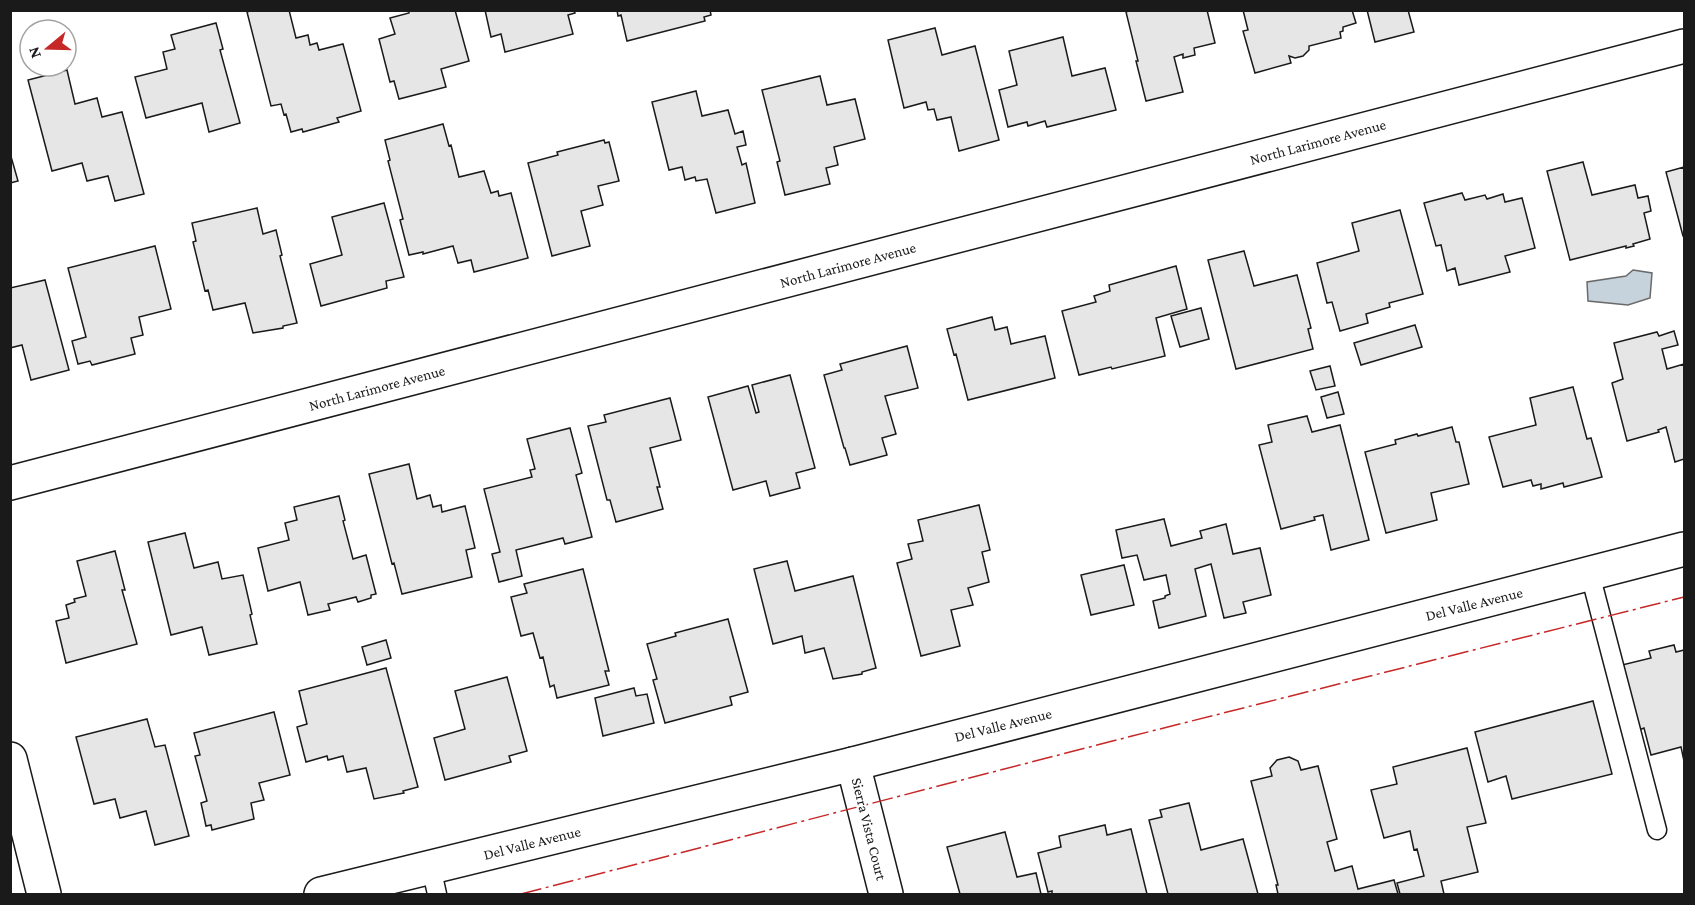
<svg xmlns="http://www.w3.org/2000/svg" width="1695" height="905" font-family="'Crimson Pro',serif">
<rect width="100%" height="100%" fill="#fff"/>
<path fill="#c6d2dc" stroke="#6a6a6a" stroke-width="1.5" d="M1633 270 1652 273 1650 298 1628 305 1588 301 1587 282 1626 276Z"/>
<path fill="#e6e6e6" stroke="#1a1a1a" stroke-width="1.5" d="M253 10H289L296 38 308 35 310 45 317 43 319 50 343 44 361 111 337 118 339 122 303 132 302 129 291 132 286 114 284 115 281 104 271 106 247 12Z
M409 10H455L469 61 441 69 446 87 399 99 394 81 390 82 379 39 395 34 390 18 409 13Z
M485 10H574L575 13 568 15 573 34 505 52 501 34 491 37Z
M617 10H710L711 15 704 17 705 21 627 41 621 15 618 16Z
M1131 10H1207L1215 43 1194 48 1195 55 1183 58V54L1174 57 1183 92 1146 101 1136 61H1138L1126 12Z
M1243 10H1352L1356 23 1343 27V31L1340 32 1341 38 1309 46V50L1303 56 1295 58 1289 56 1291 63 1255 73 1243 31 1248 30Z
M1367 10H1408L1414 32 1375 42Z
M216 23 223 49 220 50 240 123 209 132 202 103 146 118 135 77 167 69 163 52 175 49 171 35Z
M935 28 942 55 975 46 999 140 959 151 951 117 937 120 934 109 928 110 926 102 904 108 888 40Z
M1063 37 1072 76 1105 68 1116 110 1047 127 1045 121 1028 126 1027 122 1008 127 999 90 1017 85 1009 51Z
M67 70 75 104 97 98 102 117 122 112 144 194 115 201 108 176 87 181 82 163 52 171 28 80Z
M820 76 827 105 855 99 865 139 834 147 838 165 826 168 830 184 785 195 777 162 780 161 762 90Z
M696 91 702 116 728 110 735 134 743 131 746 145 737 147 742 165 746 163 755 203 716 213 707 179 696 181 695 177 685 180 682 167 669 170 652 102Z
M443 124 449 146 451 145 459 177 484 171 491 193 498 191 499 196 511 193 528 258 474 272 471 260 458 263 453 246 423 254V252L409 255 400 220 403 219 388 161 390 160 385 140Z
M604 140 605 143 609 142 619 181 598 186 603 205 581 211 590 246 552 256 528 163 558 155 557 152Z
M10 153 18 181 10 183Z
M1583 162 1592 195 1635 185 1638 198 1648 196 1651 211 1644 213 1650 239 1633 244 1634 246 1626 248V246L1570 260 1547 171Z
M1684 167V236H1683L1666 172Z
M1462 193 1465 200 1485 195 1487 199 1503 194 1505 202 1522 198 1535 248 1505 256 1510 272 1459 285 1455 268 1447 271 1441 245 1436 246 1424 203Z
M384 203 404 277 386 281 387 288 321 306 310 264 342 255 332 217Z
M257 208 263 234 276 230 282 255 280 256 297 323 283 326V328L253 333 245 303 213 310 208 290 205 291 193 242 196 241 192 223Z
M1400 210 1423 294 1389 303 1390 307 1366 314 1368 323 1340 331 1332 302 1327 303 1317 263 1359 251 1352 223Z
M155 246 171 309 139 317 143 335 131 338 135 354 92 365 90 361 78 364 72 341 86 337 68 268Z
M1244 251 1254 286 1297 275 1311 328 1308 329 1313 349 1236 369 1208 260Z
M1176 266 1187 309 1156 318 1165 356 1112 369 1111 367 1079 375 1062 311 1096 302 1094 296 1110 291 1109 285Z
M45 280 69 370 31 380 22 345 10 348V288Z
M1201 308 1209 339 1180 347 1171 316Z
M992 317 995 330 1007 327 1011 344 1045 336 1055 378 968 400 956 354 954 355 947 329Z
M1415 325 1422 347 1361 365 1354 343Z
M1674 331 1678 345 1662 349 1667 369 1684 364V459L1675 462 1666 427 1658 430 1659 432 1627 441 1612 383 1623 379 1614 343 1657 332 1659 336Z
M907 346 918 388 885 396 896 434 882 438 887 455 850 465 845 448H844L824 375 842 370 840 364Z
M1330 366 1335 386 1316 390 1310 371Z
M790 375 815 468 796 473 800 488 770 496 766 481 733 490 708 397 748 386 756 413 759 412 752 385Z
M1573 387 1587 439 1591 438 1602 477 1564 487 1563 483 1541 489V484L1533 486 1531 480 1503 487 1489 437 1536 425 1530 398Z
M1338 392 1344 414 1327 418 1321 397Z
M670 398 681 440 650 448 660 487H657L663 509 616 522 610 500H607L588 426 606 422 604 415Z
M1307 416 1312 432 1340 425 1369 540 1331 550 1323 515 1314 517 1315 520 1281 529 1259 445 1272 442 1268 425Z
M1452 427 1456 442H1459L1469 484 1431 493 1437 520 1386 533 1365 452 1396 444 1395 440 1417 434 1418 436Z
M570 428 582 473 576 475 592 537 565 544 563 538 516 550 522 576 499 582 492 554 500 552 484 489 532 477 530 470 535 469 527 439Z
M409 464 417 499 430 495 433 507 441 505 442 512 465 506 475 548 466 550 472 577 402 594 394 563 392 564 369 474Z
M339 496 345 520 343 521 353 559 366 555 376 594 371 595V598L358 602 356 597 328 604 330 610 308 615 300 582 268 591 258 548 289 540 285 523 297 520 294 507Z
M979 505 990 550 982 552 989 582 968 588 973 605 951 610 960 646 921 656 897 563 912 559 908 544 923 541 918 520Z
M1164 519 1171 546 1202 538 1200 531 1226 524 1233 554 1260 548 1271 595 1243 602 1246 613 1224 618 1211 564 1195 569 1206 616 1159 628 1153 601 1165 598V596L1170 594 1166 575 1144 580 1137 555 1122 558 1116 530Z
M185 533 194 568 218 562 222 579 243 575 252 614 250 615 257 644 209 655 202 627 171 635 148 542Z
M115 551 125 590H122L137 644 66 663 56 621 69 618 66 605 75 602 74 599 86 596 77 561Z
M787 561 795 591 853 576 876 668 862 672V674L833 679 824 648 805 653 802 636 773 644 754 569Z
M1124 565 1134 605 1091 615 1081 575Z
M583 569 609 671H605L609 685 557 698 554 685 550 687 543 657 540 658 533 633 521 636 511 597 527 593 524 584Z
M728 619 748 692 730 697 732 705 665 723 653 680 657 679 647 644 676 636 675 633Z
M386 640 391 658 367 665 362 647Z
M1674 645 1676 652 1684 650V761L1681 747 1651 755 1644 728 1639 730 1622 665 1651 658 1649 651Z
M386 668 418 787 403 791 404 793 374 799 366 768 347 772 343 756 328 760 327 756 306 762 297 727 307 724 299 691Z
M507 677 527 751 509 756 511 762 445 780 434 738 465 729 455 691Z
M634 688 636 696 647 694 654 723 603 736 595 698Z
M1593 701 1612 774 1512 799 1506 776 1488 782 1475 732Z
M274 712 290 775 259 783 264 800 251 803 254 819 212 830 211 825 206 826 201 803 207 801 195 756 200 755 194 733Z
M147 719 155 747 165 745 189 836 155 845 146 811 120 818 115 799 94 804 76 737Z
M1467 748 1486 823 1467 827 1478 872 1441 881 1444 894H1400L1397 883 1424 876 1417 849 1414 850 1410 831 1384 838 1371 790 1397 784 1393 767Z
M1289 757 1298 761 1301 770 1318 766 1337 839 1327 842 1335 871 1352 866 1358 889 1394 880 1398 894H1278L1276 885H1278L1251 781 1272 776 1270 768 1277 760Z
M1189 803 1201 850 1243 839 1258 894H1168L1149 820 1162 817 1160 810Z
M1105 825 1107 835 1131 829 1147 894H1052V891L1048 892 1038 853 1061 847 1059 836Z
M1005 832 1017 877 1036 873 1041 894H960L947 847Z"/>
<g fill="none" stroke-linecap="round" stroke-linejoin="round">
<defs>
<path id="lane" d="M1590 574 1657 830
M431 867 437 894"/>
<path id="street" d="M10 483 1684 46
M10 759 44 894
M853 764 886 894"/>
<path id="secondary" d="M321 894 853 764 1684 549"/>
</defs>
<use href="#lane" stroke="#1a1a1a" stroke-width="21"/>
<use href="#street" stroke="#1a1a1a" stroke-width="36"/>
<use href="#secondary" stroke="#1a1a1a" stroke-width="36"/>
<use href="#lane" stroke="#fff" stroke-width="18"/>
<use href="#street" stroke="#fff" stroke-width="33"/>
<use href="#secondary" stroke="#fff" stroke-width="33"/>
<path stroke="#c62828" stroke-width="1.5" stroke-dasharray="21 4.5 3 4.5" stroke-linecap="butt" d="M521 894 1132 736 1684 597"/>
</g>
<g text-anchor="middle" stroke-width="4.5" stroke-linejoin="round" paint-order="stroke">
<g font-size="15" fill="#1a1a1a" stroke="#fff">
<text transform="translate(1318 142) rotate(-15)" y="5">North Larimore Avenue</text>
<text transform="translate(848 265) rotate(-15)" y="5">North Larimore Avenue</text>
<text transform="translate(377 388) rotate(-15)" y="5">North Larimore Avenue</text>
<text transform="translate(1474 604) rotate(-14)" y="5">Del Valle Avenue</text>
<text transform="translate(1003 725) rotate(-14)" y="5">Del Valle Avenue</text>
<text transform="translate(869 829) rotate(76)" y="5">Sierra Vista Court</text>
<text transform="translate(532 843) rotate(-14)" y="5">Del Valle Avenue</text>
</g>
</g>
<rect width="1695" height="905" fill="none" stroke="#1a1a1a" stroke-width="24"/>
<g transform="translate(48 48) rotate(251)"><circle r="28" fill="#ffffff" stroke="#a3a3a3" stroke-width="1.5"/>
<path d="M0-4.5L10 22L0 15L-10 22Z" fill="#c62828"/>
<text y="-9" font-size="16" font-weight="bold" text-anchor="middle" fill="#1a1a1a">N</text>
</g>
</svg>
